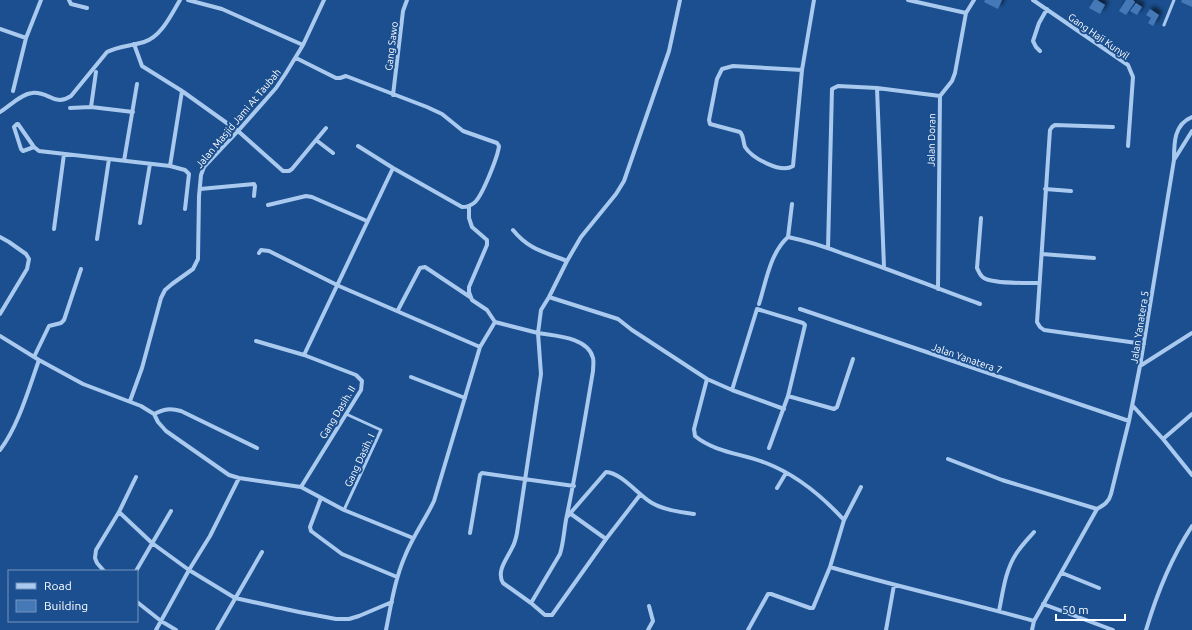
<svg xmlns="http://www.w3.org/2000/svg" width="1192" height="630" font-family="Ubuntu,sans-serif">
<defs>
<filter id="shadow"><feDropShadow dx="3.5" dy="-3.5" stdDeviation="2" flood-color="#0009"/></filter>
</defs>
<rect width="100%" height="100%" fill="#1b4f8f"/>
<path fill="#4478b7" filter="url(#shadow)" d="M985 0H1002L998 9 984 2Z
M1094 0H1097L1105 5 1100 14 1089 8Z
M1126 0H1133L1135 2 1126 15 1119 11Z
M1182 0H1192V7L1181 2Z
M1136 3 1142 7 1137 15 1130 11Z
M1150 9 1159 15 1153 26 1148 23 1151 18 1146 15Z"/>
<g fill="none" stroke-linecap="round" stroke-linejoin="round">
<path stroke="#a9c9ee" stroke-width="3" d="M1164 25 1174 0
M344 510 381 430 346 414"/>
<path stroke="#a9c9ee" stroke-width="4" d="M69 0 71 4 87 8
M188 0 222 9 303 45
M908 0 966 13
M1033 0 1128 65 1133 77 1128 146
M0 29 26 38
M134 44 142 66 182 91 238 131 283 171H289L292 169 316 140 333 153
M1040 51 1036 47 1033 41 1039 23 1047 9
M296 58 336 78H340L346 76 427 107 442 114 463 131 497 143 499 146C498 156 482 197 474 203 470 206 467 207 462 207L393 168 358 146
M802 70 733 66 722 69 717 79 709 120 710 124 740 132C744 136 743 142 745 147 752 158 781 174 793 166L802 70 814 0
M877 88 884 267
M13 91 26 38 41 0
M393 95 403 11 407 0
M91 107 96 72
M70 108 91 107 133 112
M0 112C10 106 21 94 32 93 49 91 54 107 71 96L107 52C118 46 131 46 144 42 161 37 171 15 180 0
M1113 127 1055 125 1052 127 1050 130 1037 322 1040 327 1044 330 1144 344
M316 140 326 128
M34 147 23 151 21 149 14 127 17 124H18L34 147 39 151 170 166 185 170 189 174 185 209
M1174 160C1174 143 1174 124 1192 117
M124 161 137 84
M170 166 182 91
M200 189 254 184 255 186 254 196
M1045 189 1071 191
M268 205 306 196 312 197 367 221
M469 206V218L472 227 487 240V245L469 287V292L472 300 487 310 495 322
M981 218 977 268C979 272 980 276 984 278 993 284 1028 283 1039 283
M140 223 150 164
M54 229 64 154
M513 230C529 250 545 252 567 261
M0 237 9 242 26 254 29 259 27 269 0 314
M788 237 792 204
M97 239 109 159
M828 248 832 89 838 86 877 88 940 96
M259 253 261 250 269 251 339 286 480 347
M1042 254 1094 258
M938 289 940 96 952 81 955 73 966 13 974 0
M549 297 618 319 632 330 707 379 732 390 784 409
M759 304C766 282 770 253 788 237 807 241 826 247 844 254 890 269 935 288 980 304
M800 309 1129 421
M398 310 420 268 425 267 470 297
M0 336 39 360 83 384 141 406 154 414 158 422 166 431 229 475 239 478 301 487 344 510 413 538
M256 341 304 355 356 375 362 381 361 390 301 487
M304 355 393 168
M34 357 49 326 61 323 64 320 81 269
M1140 366 1192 333
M411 377 465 398
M707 379 694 429 695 436C714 452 743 454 766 463 797 475 822 496 844 520L830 567C898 587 967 602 1034 621
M732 390 757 309 803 323 805 325 788 396 769 448
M788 396 834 409 837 407 853 359
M130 401 142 368 161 298 165 290 172 284 193 269 198 259 199 196 201 175 204 167 238 131 276 88 286 73 303 45 324 0
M1133 406 1163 439 1192 475
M154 414C164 409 170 408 181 411L257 448
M1163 439 1192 414
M0 450C18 427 29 388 39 360
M948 459 1002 480 1097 509
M777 488 786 473
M321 498 310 527 311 531 342 554 397 577
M119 512 152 543 189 570 235 598 299 612 336 619H349L359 616 392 602
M571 514 606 539
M567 517 606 472C622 473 638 495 652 503 664 510 680 512 694 514
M844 520 861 487
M470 533 480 475 482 473 574 486
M104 571 97 563 95 558 96 550 119 512 136 477
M136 571 171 511
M1062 573 1099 588
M137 602 161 621 176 630
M531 603 560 554C564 541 564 528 567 515 577 467 585 419 593 371 593 367 594 362 593 358 588 337 555 336 538 333L541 374 517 533C516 538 515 543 512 548 507 559 496 571 503 583L531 603 545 615H552L606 539 640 495
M1043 604 1113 630
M999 611C1003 592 1005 571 1016 554 1021 546 1028 539 1034 532
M156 630 189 570 210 536 239 478
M217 630 262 552
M386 630C391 605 395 579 405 556 413 536 425 520 434 501L480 347 495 322 538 333 541 310 549 297 567 261 581 237 616 194 624 181 669 51 680 0
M648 630 653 621 649 606
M748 630 768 594H771L810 608H813L830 567
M886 630 894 585
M1032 630 1034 621 1097 509C1104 505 1109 502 1111 494L1129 421 1140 366 1174 160 1192 131
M1146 630C1157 593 1171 558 1192 526"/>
</g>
<g text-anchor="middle" stroke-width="4" stroke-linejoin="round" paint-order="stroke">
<g font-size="10" fill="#fff" stroke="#1b4f8f">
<text transform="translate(1099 36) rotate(35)" y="4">Gang Haji Kunyil</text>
<text transform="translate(391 46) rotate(-83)" y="4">Gang Sawo</text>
<text transform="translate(238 118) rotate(-50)" y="4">Jalan Masjid Jami At Taubah</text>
<text transform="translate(931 140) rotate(-89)" y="4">Jalan Doran</text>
<text transform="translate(1139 327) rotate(-81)" y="4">Jalan Yanatera 5</text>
<text transform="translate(967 358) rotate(19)" y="4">Jalan Yanatera 7</text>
<text transform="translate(337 412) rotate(-59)" y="4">Gang Dasih. II</text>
<text transform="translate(359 460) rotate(-65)" y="4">Gang Dasih. I</text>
</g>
</g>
<rect x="8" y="570" width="130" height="52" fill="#1b4f8f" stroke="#7695bc"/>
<rect x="16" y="583" width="20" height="6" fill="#a9c9ee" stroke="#7695bc"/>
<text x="44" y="590" font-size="12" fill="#ffffff">Road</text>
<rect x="16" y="600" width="20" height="12" fill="#4478b7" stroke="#7695bc"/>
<text x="44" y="610" font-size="12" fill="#ffffff">Building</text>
<path d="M1056 614v6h69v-6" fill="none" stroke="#ffffff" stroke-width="2"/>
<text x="1062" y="614" font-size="12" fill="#ffffff" stroke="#1b4f8f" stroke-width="3" paint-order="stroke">50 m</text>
</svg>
